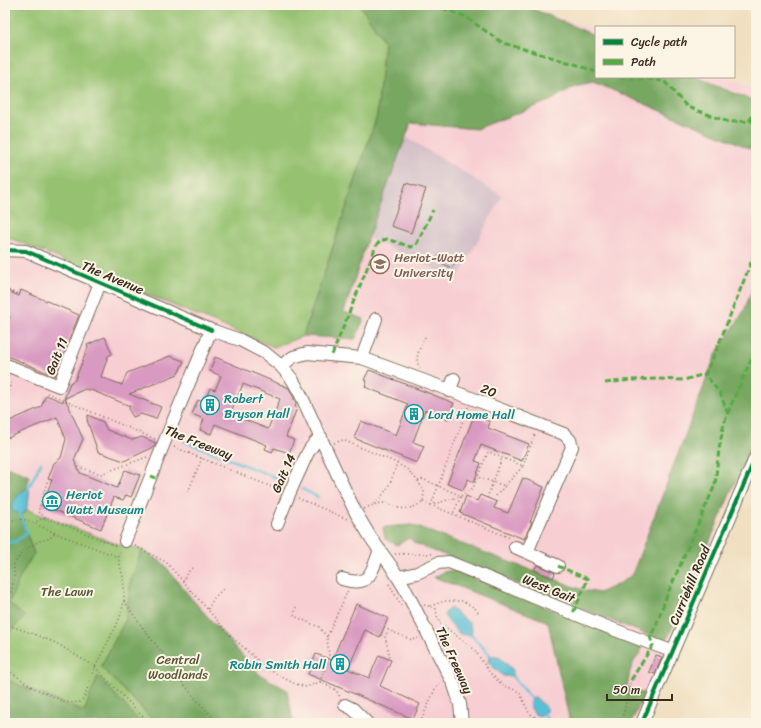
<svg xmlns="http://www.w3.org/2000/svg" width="761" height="728" font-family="Sriracha,sans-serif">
<rect width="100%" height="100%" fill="#fcf5e5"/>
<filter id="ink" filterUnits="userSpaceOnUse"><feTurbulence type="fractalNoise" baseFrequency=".025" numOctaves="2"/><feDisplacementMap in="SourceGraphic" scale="8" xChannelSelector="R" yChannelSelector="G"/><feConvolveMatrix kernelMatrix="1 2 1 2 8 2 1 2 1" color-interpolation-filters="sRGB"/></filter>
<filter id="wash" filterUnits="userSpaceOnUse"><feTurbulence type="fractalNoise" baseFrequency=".012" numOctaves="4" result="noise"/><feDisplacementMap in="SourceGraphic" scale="16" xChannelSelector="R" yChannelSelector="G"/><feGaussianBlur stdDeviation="0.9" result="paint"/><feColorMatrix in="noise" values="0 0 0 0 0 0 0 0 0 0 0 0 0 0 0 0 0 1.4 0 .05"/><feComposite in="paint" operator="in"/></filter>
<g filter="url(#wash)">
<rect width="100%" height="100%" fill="#f0e0c1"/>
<path fill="#f7cfd3" d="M5 5H524L596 31V77H723L756 89V439L634 723H5Z"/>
<path fill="#d2bdc7" d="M406 137 502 196 457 279 368 238Z"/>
<path fill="#95c16f" stroke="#687646" d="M9 5H360L384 42 377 116 303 336 274 347 5 236V11Z
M20 507 114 543 142 550 131 580 126 619 101 666 156 723H141L98 677 84 712 5 679V555Z"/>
<path fill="#78a762" stroke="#5a6840" d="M360 5H524L596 36V77H694L756 102V151L593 82 574 86 552 100 476 129 411 123 368 238 344 312 364 319 355 339 303 336 377 116 384 42Z
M756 279V434L666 642 416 544 409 538 397 545 385 539 383 527 412 525 583 590 599 593 619 584 632 575 716 354 744 311Z
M5 468H10L30 476 20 507 26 532 34 553 21 575 9 603 25 617 5 636Z
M142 550 163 563 191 598 259 674 287 690 292 717 295 723H156L101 667 126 619 131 580Z
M453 570 642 645 640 654 634 661 630 671 627 687 633 692 645 693 631 723H570L548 622 434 577 444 572Z
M98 676 141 723H5V679L84 712Z"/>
<path fill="#59bfd7" stroke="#4a747a" d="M29 487C30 495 28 507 24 514L14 512 11 508C16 497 18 494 29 487Z
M450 608 469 623 472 632 471 635C467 635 462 635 459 633 455 630 446 619 444 615L446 612Z
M490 656H498L513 670 512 676H503L488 662Z
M535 697 547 708 545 713 541 717 535 714 529 705 531 698Z"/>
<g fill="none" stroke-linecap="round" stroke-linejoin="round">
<path stroke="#59bfd7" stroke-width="2.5" d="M184 441 284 481
M28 489 41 463
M302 489 318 497
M5 542H15L27 533 20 514 21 511
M470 634 493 658
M511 675 532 700
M542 713 551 723"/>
</g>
<g id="blocks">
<path fill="#d99ac1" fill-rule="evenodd" d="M406 183 426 189 411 233 391 226Z
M440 253 456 260 452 268 437 261Z
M5 290 19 296 21 290 79 315 55 376 5 355V328L10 317 5 315Z
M105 337 112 354 108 356 101 377 122 385 127 373 170 356 184 361 178 374 129 394 161 407 156 419 141 414 133 417 129 410 130 406 91 390H88L85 389 65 398 83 439 74 460 80 473 117 488 125 470 140 475 131 497 126 495 123 500 114 497 101 529 42 505 52 480 48 479 54 463 61 458 66 439 57 417 5 439V423L41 407 46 395 63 402 70 383 75 380 88 347 87 345Z
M215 357 289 388 296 403 295 407 297 408 286 437 294 440 289 453 274 448 272 452 265 449 267 445 215 424 211 434 200 430 204 419 192 414 198 400 204 403 210 388 215 390 221 376 210 371ZM243 384 280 399 268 429 230 414Z
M369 370 454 403 448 419 425 410 413 442 424 446 417 463 354 438 361 421 396 435 408 404 365 387 367 381 364 380Z
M88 415 103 422 107 430 132 440 142 437 156 443 154 447 124 461 98 452 87 420Z
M474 416 490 422 488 428 529 444 522 461 481 445 475 461 481 463 474 482 468 479 463 490 447 484Z
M523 478 544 487 530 522H532L524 539 460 513 466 496 477 501 480 495 497 502 494 508 508 513Z
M537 565 555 573 553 578 534 570Z
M356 604 388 618 380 637 365 630 348 669 369 678 379 655 391 660 380 686 420 704 413 719 308 674 316 654 332 660Z
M656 655 662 657 655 674 649 672Z"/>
</g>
</g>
<g filter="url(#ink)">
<use href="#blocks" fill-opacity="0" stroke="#7a6a57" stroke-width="1"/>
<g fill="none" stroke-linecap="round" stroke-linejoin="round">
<defs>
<path id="minor" d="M5 250 26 251 211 330 240 340 265 353 281 366 292 379 300 393 341 482 356 513 371 538 391 566 404 587 454 685 460 704 462 723
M362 358 376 319
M6 365 59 386 100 283
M281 366 293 357 307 353 362 358 471 398 564 434 570 440 572 447 527 552
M449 391 454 379
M277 524C284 506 291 489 299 472 305 459 309 446 321 437
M125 541 151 476 164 443 211 330
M515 547 558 566
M399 577 417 573 438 563 449 562C523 592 596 625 672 651
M342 579C371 588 371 572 380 550
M345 705 353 709 367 723
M642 723 756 456"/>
</defs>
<use href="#minor" stroke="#7a6a57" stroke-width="14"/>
<path stroke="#7a6a57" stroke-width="1.5" stroke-dasharray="1 3" stroke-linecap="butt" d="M5 289 18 294
M420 368C413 358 421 347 425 337
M47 393 155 439
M5 398 13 379
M468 407 431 505 510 538
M334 443 343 440 397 463 408 470 418 481 424 492 423 502C416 507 406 510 398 508 394 506 390 504 386 503 377 503 372 505 364 509
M174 447 279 490
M523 466 535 434
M78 467 101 474 147 457
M418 481 423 479 461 496 453 514
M188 492 202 458
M496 496 505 486
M298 498 347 519
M487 498 502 458
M423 502 431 505 461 496 473 488 488 452 523 466 505 486 478 477
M374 504C389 490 391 482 397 463
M46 517 38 512 48 479
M5 522 18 519 27 520 55 533 118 557 123 577 124 588V601L121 614 119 620 95 667 84 698 80 702 71 703 63 701 32 687 5 668
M33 523 46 517 116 546
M135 546 166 562 231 636 266 668 293 683 306 687 320 682 336 690 340 697
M395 554H432
M118 557 121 550
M183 582 187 573 192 568
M389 584 402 607
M5 598 11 592 14 578V564L23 551 39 541 49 539 55 533
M124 601 148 635 162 652 170 667 195 698 218 723
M424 605 428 606 436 609 437 616 441 624 474 649 490 673 498 681 505 687 511 688 517 691 520 693 529 713 544 723
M430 606 445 601H463L475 608 479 614
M296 607 294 616 319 627 327 637
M208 609 214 598 223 589
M5 624 31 633 56 643 95 667 149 723
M390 657 385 637 388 630 412 640 418 638
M320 682 329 656 327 637 348 590
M420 723 435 689 438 684 441 683
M621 723 631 680 636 679 634 675"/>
<use href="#minor" stroke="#fff" stroke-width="12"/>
<path stroke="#55ab43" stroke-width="3" stroke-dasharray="6 3" stroke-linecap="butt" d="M434 5 464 16 503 43 578 65 596 72
M620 77 664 81 687 107 729 122 756 121
M749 121 756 110
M332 355 376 246 380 241 387 239 411 247 414 246 417 243 433 210
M605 383 631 380 656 379 684 380 705 374
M728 414 720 393 705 374 714 356 756 250
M151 476 156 478
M558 566 588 579 573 613
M631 680 653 645 650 637 656 626 665 600 715 485 719 449 724 423 734 398 751 360 756 354"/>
<defs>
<path id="cycleway" d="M5 250 26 251 211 330
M642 723 756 456"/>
</defs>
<use href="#cycleway" stroke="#fcf5e5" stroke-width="6"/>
<use href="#cycleway" stroke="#00873e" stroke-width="4"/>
</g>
</g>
<defs>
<symbol id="university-ring" viewBox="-11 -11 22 22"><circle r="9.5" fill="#fcf5e5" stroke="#8d6e63" stroke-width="1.5"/><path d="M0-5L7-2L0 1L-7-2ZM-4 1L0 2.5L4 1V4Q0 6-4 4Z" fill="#8d6e63"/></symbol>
<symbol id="building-ring" viewBox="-11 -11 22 22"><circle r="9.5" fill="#fcf5e5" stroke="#0f9aa8" stroke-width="1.5"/><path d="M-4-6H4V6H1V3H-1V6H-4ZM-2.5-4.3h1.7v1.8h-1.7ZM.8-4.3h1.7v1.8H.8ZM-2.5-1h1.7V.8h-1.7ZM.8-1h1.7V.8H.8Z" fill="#0f9aa8"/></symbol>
<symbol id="museum-ring" viewBox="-11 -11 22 22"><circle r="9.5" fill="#fcf5e5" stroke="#0f9aa8" stroke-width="1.5"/><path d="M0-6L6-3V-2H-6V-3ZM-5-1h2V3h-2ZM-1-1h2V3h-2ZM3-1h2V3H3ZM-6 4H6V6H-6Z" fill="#0f9aa8"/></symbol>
</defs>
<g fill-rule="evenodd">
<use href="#university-ring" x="369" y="253" width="22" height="22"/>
<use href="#building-ring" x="199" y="394" width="22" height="22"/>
<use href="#building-ring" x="403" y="403" width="22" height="22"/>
<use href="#museum-ring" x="41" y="490" width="22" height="22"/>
<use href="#building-ring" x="329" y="653" width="22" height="22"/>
</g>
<g text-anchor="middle" stroke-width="4" stroke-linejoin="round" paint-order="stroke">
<g font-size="13" fill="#785e54" stroke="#fcf5e5" text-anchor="start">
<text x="394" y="262">Heriot-Watt<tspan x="394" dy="15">University</tspan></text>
</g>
<g font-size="13" fill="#3b2a1e" stroke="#fcf5e5">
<text transform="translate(113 277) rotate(23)" y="5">The Avenue</text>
<text transform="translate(56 356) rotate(-68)" y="5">Gait 11</text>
<text transform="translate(489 390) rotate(21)" y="5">20</text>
<text transform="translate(199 442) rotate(22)" y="5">The Freeway</text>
<text transform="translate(283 473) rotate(-66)" y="5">Gait 14</text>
<text transform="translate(689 585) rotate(-67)" y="5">Curriehill Road</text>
<text transform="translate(549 588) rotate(22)" y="5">West Gait</text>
<text transform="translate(455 660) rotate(66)" y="5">The Freeway</text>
</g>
<g font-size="13" fill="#0d838f" stroke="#fcf5e5" text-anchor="start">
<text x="224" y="403">Robert<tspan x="224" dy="15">Bryson Hall</tspan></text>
<text x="428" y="419">Lord Home Hall</text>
<text x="66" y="499">Heriot<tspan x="66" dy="15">Watt Museum</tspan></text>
<text x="326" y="669" text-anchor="end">Robin Smith Hall</text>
</g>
<g font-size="13" fill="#565736" stroke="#fcf5e5">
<text x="67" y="596">The Lawn</text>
<text x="178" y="664">Central<tspan x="178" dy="15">Woodlands</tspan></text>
</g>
</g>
<rect width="761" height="728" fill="none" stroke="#fcf5e5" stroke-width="20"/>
<rect x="595" y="26" width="140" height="52" fill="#fcf5e5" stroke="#afa495"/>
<rect x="603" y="39" width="20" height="6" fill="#00873e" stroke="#afa495"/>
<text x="631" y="46" font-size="12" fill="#3b2a1e">Cycle path</text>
<rect x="603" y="59" width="20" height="6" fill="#55ab43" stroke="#afa495"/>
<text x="631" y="66" font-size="12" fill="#3b2a1e">Path</text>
<path d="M607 694v6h65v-6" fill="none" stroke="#3b2a1e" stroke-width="2"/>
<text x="613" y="694" font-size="12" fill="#3b2a1e" stroke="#fcf5e5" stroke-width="3" paint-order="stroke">50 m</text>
</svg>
